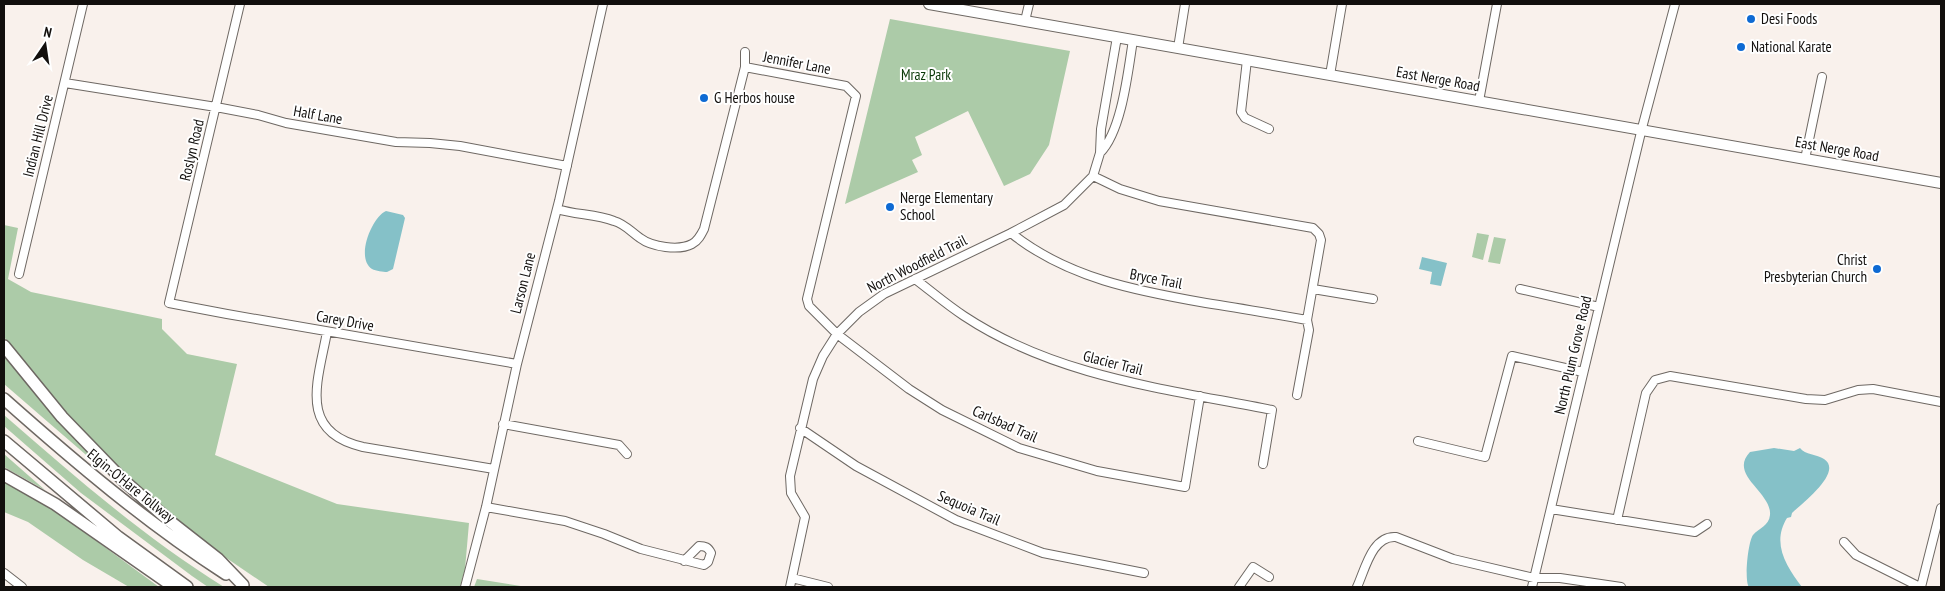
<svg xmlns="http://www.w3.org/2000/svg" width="1945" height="591" font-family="'PT Sans Narrow',sans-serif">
<rect width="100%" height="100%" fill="#f9f1ec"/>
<path fill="#accba8" d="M890 19 1070 51 1049 145 1030 174 1004 186 968 111 915 137 922 155 912 160 918 172 845 204Z
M4 225 18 228 8 279 31 292 162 319V329L187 354 237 364 215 455 337 504 469 523 465 569 460 587H269L219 553 171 516 91 441 57 403 4 337Z
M1477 233 1489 235 1483 260 1472 257Z
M1494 237 1506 239 1500 264 1488 262Z
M4 354 69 433 122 486 4 384Z
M4 415C75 477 144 537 224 587H208L192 576 81 493 4 426Z
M4 454 45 490 4 467Z
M4 481 53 509 159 587H129L83 560 28 522 4 512Z
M477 579 527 587H474Z"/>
<path fill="#85c1c8" d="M386 211 403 215 405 218 393 269 387 272C383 272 376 271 372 269 355 258 372 217 386 211Z
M1422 257 1447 263 1441 286 1430 284 1432 272 1419 269Z
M1774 448 1794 451 1800 448C1805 455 1817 454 1824 459 1844 472 1801 504 1792 513L1791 517 1787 518C1771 544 1787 567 1802 587H1749C1744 581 1748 542 1753 535 1759 528 1769 526 1770 515 1772 492 1728 475 1750 452Z"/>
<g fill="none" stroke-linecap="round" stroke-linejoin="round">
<defs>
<path id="minor" d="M240 4 169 303 227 314 517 364
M1025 21 1029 4
M1117 37 1101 129 1100 153C1122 131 1128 71 1133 40
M1178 48 1185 4
M1247 60 1241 112 1245 118 1269 129
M745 67V52
M1330 75 1342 4
M65 83 216 107 258 115 286 123 396 142 430 143 460 146 567 166
M1479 101 1497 4
M1805 159 1822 77
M1093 176 1120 189 1159 201 1313 228 1319 234 1321 240 1307 320 1309 330 1297 395
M557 209C576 215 596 214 614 221 625 224 631 232 640 238 652 247 679 251 692 244 698 241 701 235 704 229L745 67 846 86 856 96 807 299 809 306 837 334 909 389 942 410 1019 448 1097 471 1185 487 1200 396
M1011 233C1067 278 1137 291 1206 303 1239 308 1273 314 1307 320
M19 274 83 4
M915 279C931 291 947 305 964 316 1056 377 1167 389 1272 410L1263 464
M1313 289 1373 299
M1520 289 1599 307
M327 332C318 381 297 432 363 447L494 469
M503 424 619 445 627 454
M800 428 856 466 956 520 1043 553 1144 573
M1418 441 1485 457 1512 356 1583 372
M486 507 565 521 604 534 641 549 704 565 708 562 711 553C708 547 705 546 699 546L684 561
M1551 509 1695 532 1707 524
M1617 520 1646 393 1655 380 1670 376 1806 399 1825 400 1858 390 1873 389 1941 402
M1844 542 1856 555 1920 587
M4 573 22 587
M792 578 828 587
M465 587 486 507 517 364 559 201 603 4
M790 587 805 517 791 493 790 476 813 379 823 356 837 334 859 312 884 294 1011 233 1064 205 1093 176 1100 153
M1239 587 1253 567 1269 577
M1357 587C1365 570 1372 535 1396 537L1453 559 1534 578H1560L1621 587
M1532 587 1642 128 1675 4
M1921 587 1941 508"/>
<path id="major" d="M929 4 1941 183"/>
<path id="highway" d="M4 346 62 417 123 480 172 523 218 559 243 585
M4 399C75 462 147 523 226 574
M4 441 118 537 187 587
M4 475 55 504 174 587"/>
</defs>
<use href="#minor" stroke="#6e6863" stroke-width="10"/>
<use href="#major" stroke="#6e6863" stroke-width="12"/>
<use href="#highway" stroke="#6e6863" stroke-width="14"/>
<use href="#minor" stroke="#fff" stroke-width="8"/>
<use href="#major" stroke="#fff" stroke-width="10"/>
<use href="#highway" stroke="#fff" stroke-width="11"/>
</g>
<g fill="#0e6ad3" stroke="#fff" stroke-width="2">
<circle cx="1751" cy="19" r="5"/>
<circle cx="1741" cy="47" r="5"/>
<circle cx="704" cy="98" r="5"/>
<circle cx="890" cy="207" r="5"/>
<circle cx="1877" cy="269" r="5"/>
</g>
<g text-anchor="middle" stroke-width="4" stroke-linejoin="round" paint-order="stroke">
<g font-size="15" fill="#120f0d" stroke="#fff" text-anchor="start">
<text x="1761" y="24">Desi Foods</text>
<text x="1751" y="52">National Karate</text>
<text x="714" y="103">G Herbos house</text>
<text x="900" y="203">Nerge Elementary<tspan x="900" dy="17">School</tspan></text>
<text x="1867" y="265" text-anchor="end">Christ<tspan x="1867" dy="17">Presbyterian Church</tspan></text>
</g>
<g font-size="15" fill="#120f0d" stroke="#fff">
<text transform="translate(797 63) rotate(11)" y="5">Jennifer Lane</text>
<text transform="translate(1438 79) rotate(10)" y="5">East Nerge Road</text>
<text transform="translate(318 115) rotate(10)" y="5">Half Lane</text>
<text transform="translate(38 136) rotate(-76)" y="5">Indian Hill Drive</text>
<text transform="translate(1837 149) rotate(10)" y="5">East Nerge Road</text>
<text transform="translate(192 150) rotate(-77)" y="5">Roslyn Road</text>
<text transform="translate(917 264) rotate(-27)" y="5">North Woodfield Trail</text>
<text transform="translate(1156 279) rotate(11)" y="5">Bryce Trail</text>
<text transform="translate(523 283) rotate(-76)" y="5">Larson Lane</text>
<text transform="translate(345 321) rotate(10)" y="5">Carey Drive</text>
<text transform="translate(1573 355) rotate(-77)" y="5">North Plum Grove Road</text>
<text transform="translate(1113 363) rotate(14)" y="5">Glacier Trail</text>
<text transform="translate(1005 424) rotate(24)" y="5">Carlsbad Trail</text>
<text transform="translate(131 486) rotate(39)" y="5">Elgin-O'Hare Tollway</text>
<text transform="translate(969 508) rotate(23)" y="5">Sequoia Trail</text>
</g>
<g font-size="15" fill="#093807" stroke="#fff">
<text x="926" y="80">Mraz Park</text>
</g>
</g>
<rect width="1945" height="591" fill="none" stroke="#120f0d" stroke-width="10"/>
<g transform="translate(45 45) rotate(13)" stroke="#ffffff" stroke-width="4" paint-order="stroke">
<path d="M0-4L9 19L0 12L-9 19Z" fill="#120f0d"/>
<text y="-8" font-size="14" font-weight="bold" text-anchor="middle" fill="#120f0d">N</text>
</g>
</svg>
